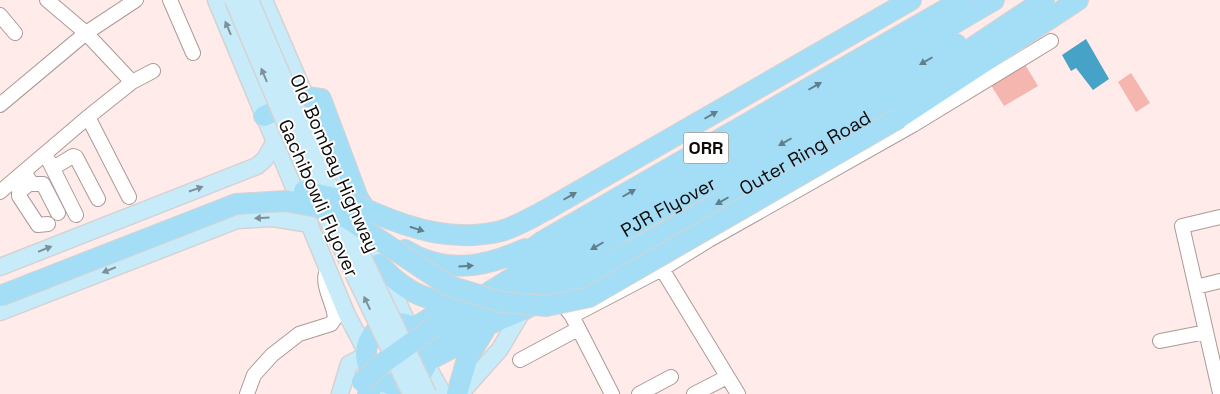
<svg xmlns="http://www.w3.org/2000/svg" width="1220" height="394" font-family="'Space Grotesk',sans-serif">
<rect width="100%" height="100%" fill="#ffebe9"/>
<path fill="#f5b6af" d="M1023 61 1038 86 1004 106 989 82Z
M1131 73 1150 103 1136 112 1118 82Z"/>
<path fill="#46a3c7" d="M1086 39 1109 79 1093 90 1076 68 1071 71 1062 55Z"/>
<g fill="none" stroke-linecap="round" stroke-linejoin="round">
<defs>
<path id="minor" d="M47 0 86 33 132 82 153 71
M170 0 193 53
M0 15 15 33
M0 105 86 33 136 0
M88 117 129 197
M49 161 76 215
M53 168 73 156 76 157 98 199
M24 172 30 181 29 184 19 192V196L38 225 48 224
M29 184H43L58 213
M0 192 88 117 132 82
M1220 217 1182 226 1220 393
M1196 287 1220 281
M557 297 572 316 662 269
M572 316 612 394
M1160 341 1206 332
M520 360 578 329
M247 394 254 375 272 355 299 334 331 324 335 318C334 303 322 287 326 273
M639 394 671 377
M694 394 727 377
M738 394 662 269 709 240 913 125 1051 41"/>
<path id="major" d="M216 0 347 315 366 351
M264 0 341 179
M362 227 409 326
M0 267 257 166 265 159 275 141
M0 312 237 220 273 218 310 224
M426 364 443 394
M383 381 389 394
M340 394 349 364 367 355
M460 394 500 349 523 310"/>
<g id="highway">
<path d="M264 116 306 97 321 99 358 198 370 216"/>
<path d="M899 118 1078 0"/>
<path d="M372 212C414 230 455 242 501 231 516 227 532 217 546 210L911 0"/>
<path d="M405 250C445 275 485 267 525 249"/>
<path d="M515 261 543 241 962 0"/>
<path d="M379 264C401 288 422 301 455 303"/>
<circle cx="397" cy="354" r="31"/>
<path d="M435 326 560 248 654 199 994 0"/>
<path d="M414 328 443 310"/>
<path id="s1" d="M438 340 649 216 749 163 956 44"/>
<path id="s2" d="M427 361 452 348 487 325 523 310 709 208 885 106 1044 0"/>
<path d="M368 394 372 387"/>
<path d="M457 394 467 359 484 331"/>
</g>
</defs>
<use href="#minor" stroke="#ac9a98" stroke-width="16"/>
<use href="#major" stroke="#d4d3d3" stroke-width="19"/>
<use href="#highway" stroke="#d4d3d3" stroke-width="22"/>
<use href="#minor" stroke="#fff" stroke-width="14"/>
<use href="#major" stroke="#c8ebfa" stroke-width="16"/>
<use href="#highway" stroke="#a4def6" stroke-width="20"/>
<defs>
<path id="major-bridge" d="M233 0 314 191 411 394
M250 0 331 190 428 394"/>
<path id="highway-bridge" d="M304 191 343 200 372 212
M0 296 236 204 285 201 318 207 348 219 449 286 502 302 546 306 589 297 899 118
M362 382 379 366 435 326"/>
</defs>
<use href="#major-bridge" stroke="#d4d3d3" stroke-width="19" stroke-linecap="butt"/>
<use href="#highway-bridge" stroke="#d4d3d3" stroke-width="22" stroke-linecap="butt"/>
<use href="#major-bridge" stroke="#c8ebfa" stroke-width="16"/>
<use href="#highway-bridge" stroke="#a4def6" stroke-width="20"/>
</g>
<defs><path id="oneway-solid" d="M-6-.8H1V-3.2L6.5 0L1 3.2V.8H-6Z" transform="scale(1.25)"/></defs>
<g fill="#7e919a">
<use href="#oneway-solid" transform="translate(228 28) rotate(-113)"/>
<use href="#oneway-solid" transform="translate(264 75) rotate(-113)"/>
<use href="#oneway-solid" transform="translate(196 189) rotate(-19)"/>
<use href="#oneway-solid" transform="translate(262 218) rotate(177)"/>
<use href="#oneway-solid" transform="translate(45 249) rotate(-22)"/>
<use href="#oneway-solid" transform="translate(109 270) rotate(158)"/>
<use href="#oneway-solid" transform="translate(367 303) rotate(-115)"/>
</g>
<g fill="#617f8b">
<use href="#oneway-solid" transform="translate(926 61) rotate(150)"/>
<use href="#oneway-solid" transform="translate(815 86) rotate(-30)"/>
<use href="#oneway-solid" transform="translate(711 115) rotate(-30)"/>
<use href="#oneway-solid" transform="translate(785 142) rotate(150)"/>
<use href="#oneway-solid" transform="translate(629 193) rotate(-30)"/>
<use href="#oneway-solid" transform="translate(570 196) rotate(-30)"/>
<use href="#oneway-solid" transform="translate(722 201) rotate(150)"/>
<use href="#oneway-solid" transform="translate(417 229) rotate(18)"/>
<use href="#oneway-solid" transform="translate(597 246) rotate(150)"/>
<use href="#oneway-solid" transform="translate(466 266) rotate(-4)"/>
</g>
<g text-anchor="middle" stroke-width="4" stroke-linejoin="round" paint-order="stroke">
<rect fill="#fff" stroke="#585453" stroke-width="1" x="683.5" y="132.5" width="45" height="31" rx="4"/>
<g font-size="18" font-weight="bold" fill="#100a09">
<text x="706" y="154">ORR</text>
</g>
<g font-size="19" fill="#100a09" stroke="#fff">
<text dy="7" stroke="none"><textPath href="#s2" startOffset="432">Outer Ring Road</textPath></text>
<text transform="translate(335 163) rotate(66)" y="7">Old Bombay Highway</text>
<text transform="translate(319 198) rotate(66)" y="7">Gachibowli Flyover</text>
<text dy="7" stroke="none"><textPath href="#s1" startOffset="266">PJR Flyover</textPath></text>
</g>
</g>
</svg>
